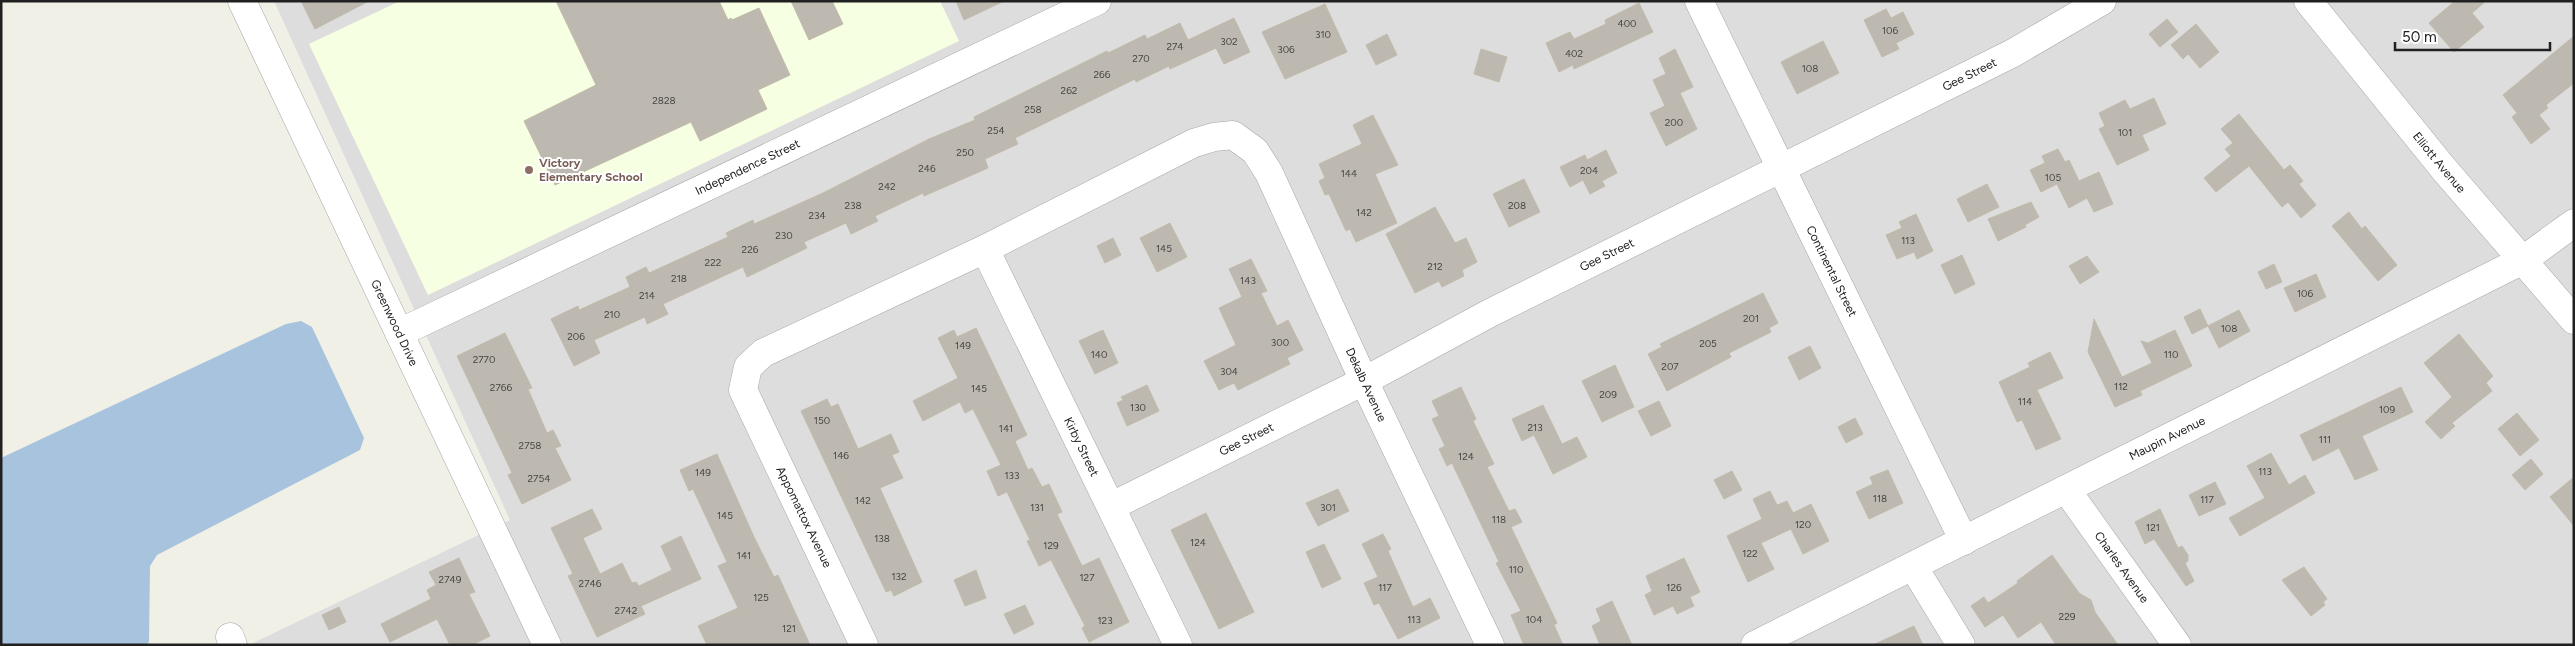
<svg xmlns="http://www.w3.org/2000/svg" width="2575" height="646" font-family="Figtree,sans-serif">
<rect width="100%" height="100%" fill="#f0f0e7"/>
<path fill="#dedddd" d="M274 1H2574V645H249L510 520Z"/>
<path fill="#f7ffe2" d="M400 1H940L959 41 428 295 309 44Z"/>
<path fill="#a8c3dd" d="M301 321 312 327 364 438 360 450 157 555 150 566 149 642 146 645H1V458L286 324Z"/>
<path fill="#bdb9b0" stroke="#c2bba9" d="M301 1H369L315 29Z
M556 1H719L728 20 731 18 732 20 759 8 790 75 758 90 767 109 700 141 691 122 555 185 524 121 596 85Z
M791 1H832L843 24 809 40Z
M956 1H1004L964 20Z
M2455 1H2486L2472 13 2484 27 2454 52 2429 23Z
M1639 3 1653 32 1574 69 1573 65 1559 72 1546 43 1570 32 1574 39 1606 24 1605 20Z
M1325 4 1347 52 1285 79 1262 32Z
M1886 9 1891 18 1903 12 1914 34 1896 43 1899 49 1882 57 1864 20Z
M1234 18 1250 52 1224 64 1216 48 1170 69 1169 66 1136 82 1135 79 1015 138 1018 144 985 159 988 168 924 196 923 193 875 216 878 221 851 234 846 223 804 242 807 248 747 277 743 267 663 304 668 314 647 324 645 317 594 340 600 353 574 366 551 319 578 306 579 310 630 287 626 277 646 267 649 273 728 237 726 233 753 220 754 224 823 193 929 139 975 120 974 117 1107 51 1108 53 1145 35 1147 39 1180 23 1188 40Z
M2167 19 2178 32 2160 47 2149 34Z
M2196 24 2219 52 2200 68 2188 54 2183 59 2171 45Z
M1387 34 1397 55 1376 65 1366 45Z
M2574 36V83L2546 105 2548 108 2539 115 2550 129 2531 144 2512 117 2517 113 2503 95Z
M1823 41 1839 73 1797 94 1781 62Z
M1481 49 1507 57 1499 82 1474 74Z
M1675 49 1693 87 1680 93 1697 129 1666 146 1650 113 1665 106 1653 80 1666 74 1659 58Z
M2154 98 2166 124 2142 135 2149 150 2117 165 2099 129 2105 126 2099 113 2125 100 2130 109Z
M2239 114 2284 170 2290 165 2303 181 2299 184 2316 205 2301 218 2288 202 2282 207 2249 166 2216 192 2204 178 2231 156 2225 149 2233 143 2221 129Z
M1373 115 1398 165 1375 174 1397 223 1356 242 1350 229 1346 231 1329 194 1325 195 1319 181 1325 178 1319 164 1362 144 1353 125Z
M2058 149 2065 162 2069 160 2079 181 2099 172 2113 204 2094 212 2087 198 2069 208 2057 184 2041 192 2030 170 2045 163 2042 156Z
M1606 150 1617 173 1602 181 1605 186 1590 194 1583 180 1570 187 1560 167 1585 155 1587 160Z
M1524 179 1540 212 1509 227 1493 194Z
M1987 184 1999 207 1968 222 1957 199Z
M2031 202 2039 217 2025 225 2026 227 1998 241 1988 219Z
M1435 207 1455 243 1466 238 1477 262 1462 270 1464 276 1442 287 1439 281 1415 293 1386 234Z
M2349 212 2362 229 2365 226 2397 265 2378 281 2332 226Z
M1916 214 1933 251 1917 259 1914 252 1897 259 1886 235 1902 228 1899 222Z
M1170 223 1187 257 1157 272 1140 238Z
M1113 238 1121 255 1105 263 1097 246Z
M1962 255 1975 284 1955 294 1941 265Z
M2087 256 2099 272 2080 284 2069 266Z
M1251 259 1267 291 1261 293 1277 326 1288 320 1303 350 1287 358 1290 364 1238 390 1234 383 1219 390 1204 361 1236 345 1219 308 1242 297 1229 269Z
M2274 264 2282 282 2266 289 2258 272Z
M2316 274 2326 297 2295 312 2284 288Z
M1763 293 1778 323 1769 328 1771 332 1729 353 1731 357 1667 391 1648 354 1662 347 1660 344Z
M2200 309 2208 326 2192 334 2184 317Z
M2239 310 2250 331 2219 348 2208 326Z
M2094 319 2122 377 2152 363 2141 341 2148 343 2175 330 2192 366 2140 391 2142 395 2115 407 2088 352Z
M976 328 1027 435 1015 441 1028 470 1032 468 1042 487 1049 484 1062 512 1057 514 1082 566 1099 558 1129 622 1089 642 1082 628 1085 626 1051 560 1039 566 1027 541 1030 540 1007 492 998 496 987 471 1001 465 973 409 965 413 960 402 923 421 913 401 958 378 938 338 954 330 957 337Z
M1103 330 1118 363 1095 374 1079 341Z
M505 333 532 388 528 389 547 433 553 430 561 446 555 448 571 480 522 504 508 475 512 473 457 356Z
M2459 334 2493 376 2486 383 2492 391 2452 423 2455 426 2441 439 2425 422 2452 397 2424 363Z
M1810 346 1821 368 1799 380 1788 357Z
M2050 352 2063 378 2037 390 2061 439 2036 450 2022 420 2017 422 1999 382 2030 367 2028 363Z
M1615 365 1634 407 1602 422 1582 381Z
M1147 385 1159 411 1127 426 1117 403 1123 400 1121 397Z
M1461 387 1476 419 1473 421 1494 464 1487 467 1509 511 1515 509 1522 522 1511 527 1557 623 1554 625 1563 645H1524L1511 615 1521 611 1496 563 1499 562 1452 463 1447 466 1439 449 1445 446 1432 419 1439 416 1432 401Z
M2401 387 2413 412 2362 436 2378 470 2355 480 2339 448 2313 461 2300 435Z
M827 399 831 407 838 404 858 449 891 434 899 452 892 455 903 478 880 488 922 582 894 596 891 590 886 592 801 411Z
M1659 401 1671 426 1651 436 1638 411Z
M1543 405 1562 444 1577 437 1587 457 1553 474 1534 435 1522 441 1512 419Z
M2517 413 2539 440 2520 456 2498 429Z
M1855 418 1863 434 1846 443 1838 427Z
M2271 453 2289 485 2305 475 2315 493 2240 536 2229 518 2265 498 2247 466Z
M717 454 754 537 774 577 778 575 810 645H707L698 626 738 608 718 566 727 562 693 489 689 491 680 470Z
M2531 459 2543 474 2525 490 2512 475Z
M1888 470 1903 503 1869 519 1856 492 1873 484 1870 477Z
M1732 471 1742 490 1724 499 1714 480Z
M2574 477V526L2550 497Z
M2215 482 2226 504 2199 516 2189 495Z
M1338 489 1349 511 1318 526 1306 503Z
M1770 491 1777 505 1787 501 1793 513 1811 504 1829 541 1803 554 1791 529 1761 543 1774 569 1748 582 1727 536 1762 519 1753 499Z
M592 509 602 529 583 538 600 574 622 563 632 583 636 582 639 586 672 570 661 546 681 536 701 579 641 606 645 614 597 637 568 576 573 574 551 528Z
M2160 509 2178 548 2182 546 2188 555V561L2185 563 2194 581 2186 586 2154 539 2145 544 2135 522Z
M1206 513 1254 612 1219 629 1171 530Z
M1383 534 1391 549 1388 551 1413 607 1430 598 1440 618 1398 639 1379 603 1374 605 1364 583 1378 577 1362 544Z
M1324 544 1341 579 1322 588 1306 552Z
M2052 555 2079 593 2091 600 2095 612 2118 645H2056L2041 622 2018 638 2003 615 1985 627 1971 606 1984 597 1988 603 2018 583 2017 581Z
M459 558 475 592 469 594 490 636 472 645H450L437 619 390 642 381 624 431 599 427 590 436 585 429 572Z
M1684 558 1700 592 1690 597 1694 606 1677 614 1673 606 1654 615 1645 595 1652 591 1646 576Z
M2304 567 2327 599 2323 602 2325 605 2311 616 2282 580Z
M976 570 986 598 965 606 954 580Z
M1612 601 1632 645H1600L1592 626 1601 621 1596 609Z
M1025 605 1034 624 1014 634 1004 614Z
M339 607 346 622 329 630 322 615Z
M1914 626 1923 645H1873Z"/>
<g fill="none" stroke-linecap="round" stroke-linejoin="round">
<defs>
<g id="minor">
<path id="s1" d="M242 1 547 645"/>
<path id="s2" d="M1699 1 1964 541"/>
<path id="s3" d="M2308 1 2443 168 2574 320"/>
<path id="s4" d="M985 249 1178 645"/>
<path id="s5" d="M399 333 1097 1"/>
<path id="s6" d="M2066 489 2177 645"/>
<path id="s7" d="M1112 506 1364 381 1490 313 2013 53 2102 1"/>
<path d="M1913 566 1961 645"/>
<path d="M230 637 233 645"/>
<path id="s8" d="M864 645 743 390 748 367 763 353 985 249 1194 143 1214 137 1233 135 1255 151 1269 173 1364 381 1490 645"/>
<path id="s9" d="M1755 645 2523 260 2574 223"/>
</g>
</defs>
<use href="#minor" stroke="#a7a7a7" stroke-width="29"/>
<use href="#minor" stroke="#fff" stroke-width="28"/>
</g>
<circle fill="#8d6e63" stroke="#fff" stroke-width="2" cx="529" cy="170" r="5"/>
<g text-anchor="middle" stroke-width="4" stroke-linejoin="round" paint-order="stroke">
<g font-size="10" fill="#474644">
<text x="1627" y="27">400</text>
<text x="1890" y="34">106</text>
<text x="1323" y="38">310</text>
<text x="1229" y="45">302</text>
<text x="1175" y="50">274</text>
<text x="1286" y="53">306</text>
<text x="1574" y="57">402</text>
<text x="1141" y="62">270</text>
<text x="1810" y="72">108</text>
<text x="1102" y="78">266</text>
<text x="1069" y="94">262</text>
<text x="664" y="104">2828</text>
<text x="1033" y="113">258</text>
<text x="1674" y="126">200</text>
<text x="996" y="134">254</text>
<text x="2125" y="136">101</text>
<text x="965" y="156">250</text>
<text x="927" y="172">246</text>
<text x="1589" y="174">204</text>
<text x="1349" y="177">144</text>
<text x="2053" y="181">105</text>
<text x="887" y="190">242</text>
<text x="853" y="209">238</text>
<text x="1517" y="209">208</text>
<text x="1364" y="216">142</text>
<text x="817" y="219">234</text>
<text x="784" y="239">230</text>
<text x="1908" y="244">113</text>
<text x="1164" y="252">145</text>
<text x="750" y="253">226</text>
<text x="713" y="266">222</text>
<text x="1435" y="270">212</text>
<text x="679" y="282">218</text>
<text x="1248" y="284">143</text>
<text x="2305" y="297">106</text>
<text x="647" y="299">214</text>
<text x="612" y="318">210</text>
<text x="1751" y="322">201</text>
<text x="2229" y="332">108</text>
<text x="576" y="340">206</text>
<text x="1280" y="346">300</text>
<text x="1708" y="347">205</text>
<text x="963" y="349">149</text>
<text x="1099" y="358">140</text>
<text x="2171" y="358">110</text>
<text x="484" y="363">2770</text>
<text x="1670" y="370">207</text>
<text x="1229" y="375">304</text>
<text x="2121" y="390">112</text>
<text x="501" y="391">2766</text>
<text x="979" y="392">145</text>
<text x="1608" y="398">209</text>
<text x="2025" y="405">114</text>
<text x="1138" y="411">130</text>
<text x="2387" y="413">109</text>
<text x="822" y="424">150</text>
<text x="1535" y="431">213</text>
<text x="1006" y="432">141</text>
<text x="2325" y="443">111</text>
<text x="530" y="449">2758</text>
<text x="841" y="459">146</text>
<text x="1466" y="460">124</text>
<text x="2265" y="475">113</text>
<text x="703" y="476">149</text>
<text x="1012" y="479">133</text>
<text x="539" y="482">2754</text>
<text x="1880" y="502">118</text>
<text x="2207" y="503">117</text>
<text x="863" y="504">142</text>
<text x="1037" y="511">131</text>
<text x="1328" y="511">301</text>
<text x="725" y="519">145</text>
<text x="1499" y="523">118</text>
<text x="1803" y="528">120</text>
<text x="2153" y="531">121</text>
<text x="882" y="542">138</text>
<text x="1198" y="546">124</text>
<text x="1051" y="549">129</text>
<text x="1750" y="557">122</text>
<text x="744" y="559">141</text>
<text x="1516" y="573">110</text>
<text x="899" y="580">132</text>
<text x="1087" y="581">127</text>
<text x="450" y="583">2749</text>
<text x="590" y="587">2746</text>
<text x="1385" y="591">117</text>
<text x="1674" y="591">126</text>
<text x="761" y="601">125</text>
<text x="626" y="614">2742</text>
<text x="2067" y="620">229</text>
<text x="1414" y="623">113</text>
<text x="1534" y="623">104</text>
<text x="1105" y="624">123</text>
<text x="789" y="632">121</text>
</g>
<g font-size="12" fill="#202020" stroke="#fff">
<text dy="4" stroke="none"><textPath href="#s7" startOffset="960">Gee Street</textPath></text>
<text dy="4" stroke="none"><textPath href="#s3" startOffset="208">Elliott Avenue</textPath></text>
<text dy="4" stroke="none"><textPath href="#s5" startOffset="386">Independence Street</textPath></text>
<text dy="4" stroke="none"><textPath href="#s7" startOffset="555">Gee Street</textPath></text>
<text dy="4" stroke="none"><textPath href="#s2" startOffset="301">Continental Street</textPath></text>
<text dy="4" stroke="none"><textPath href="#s1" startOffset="356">Greenwood Drive</textPath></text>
<text dy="4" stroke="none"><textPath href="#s8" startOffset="1132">Dekalb Avenue</textPath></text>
<text dy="4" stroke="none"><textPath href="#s9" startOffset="461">Maupin Avenue</textPath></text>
<text dy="4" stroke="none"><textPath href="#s7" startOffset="150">Gee Street</textPath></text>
<text dy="4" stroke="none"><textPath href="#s4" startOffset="220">Kirby Street</textPath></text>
<text transform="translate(804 517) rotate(64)" y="4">Appomattox Avenue</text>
<text dy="4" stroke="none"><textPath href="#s6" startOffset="96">Charles Avenue</textPath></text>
</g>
<g font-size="12" font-weight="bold" fill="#785e54" stroke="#fff" text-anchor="start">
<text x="539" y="167">Victory<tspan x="539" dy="14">Elementary School</tspan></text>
</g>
</g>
<rect width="2575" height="646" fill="none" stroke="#202020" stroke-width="5"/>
<path d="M2395 42v8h155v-8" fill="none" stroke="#202020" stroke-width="2.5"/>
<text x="2402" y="42" font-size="15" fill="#202020" stroke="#ffffff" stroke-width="4" paint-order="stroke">50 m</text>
</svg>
